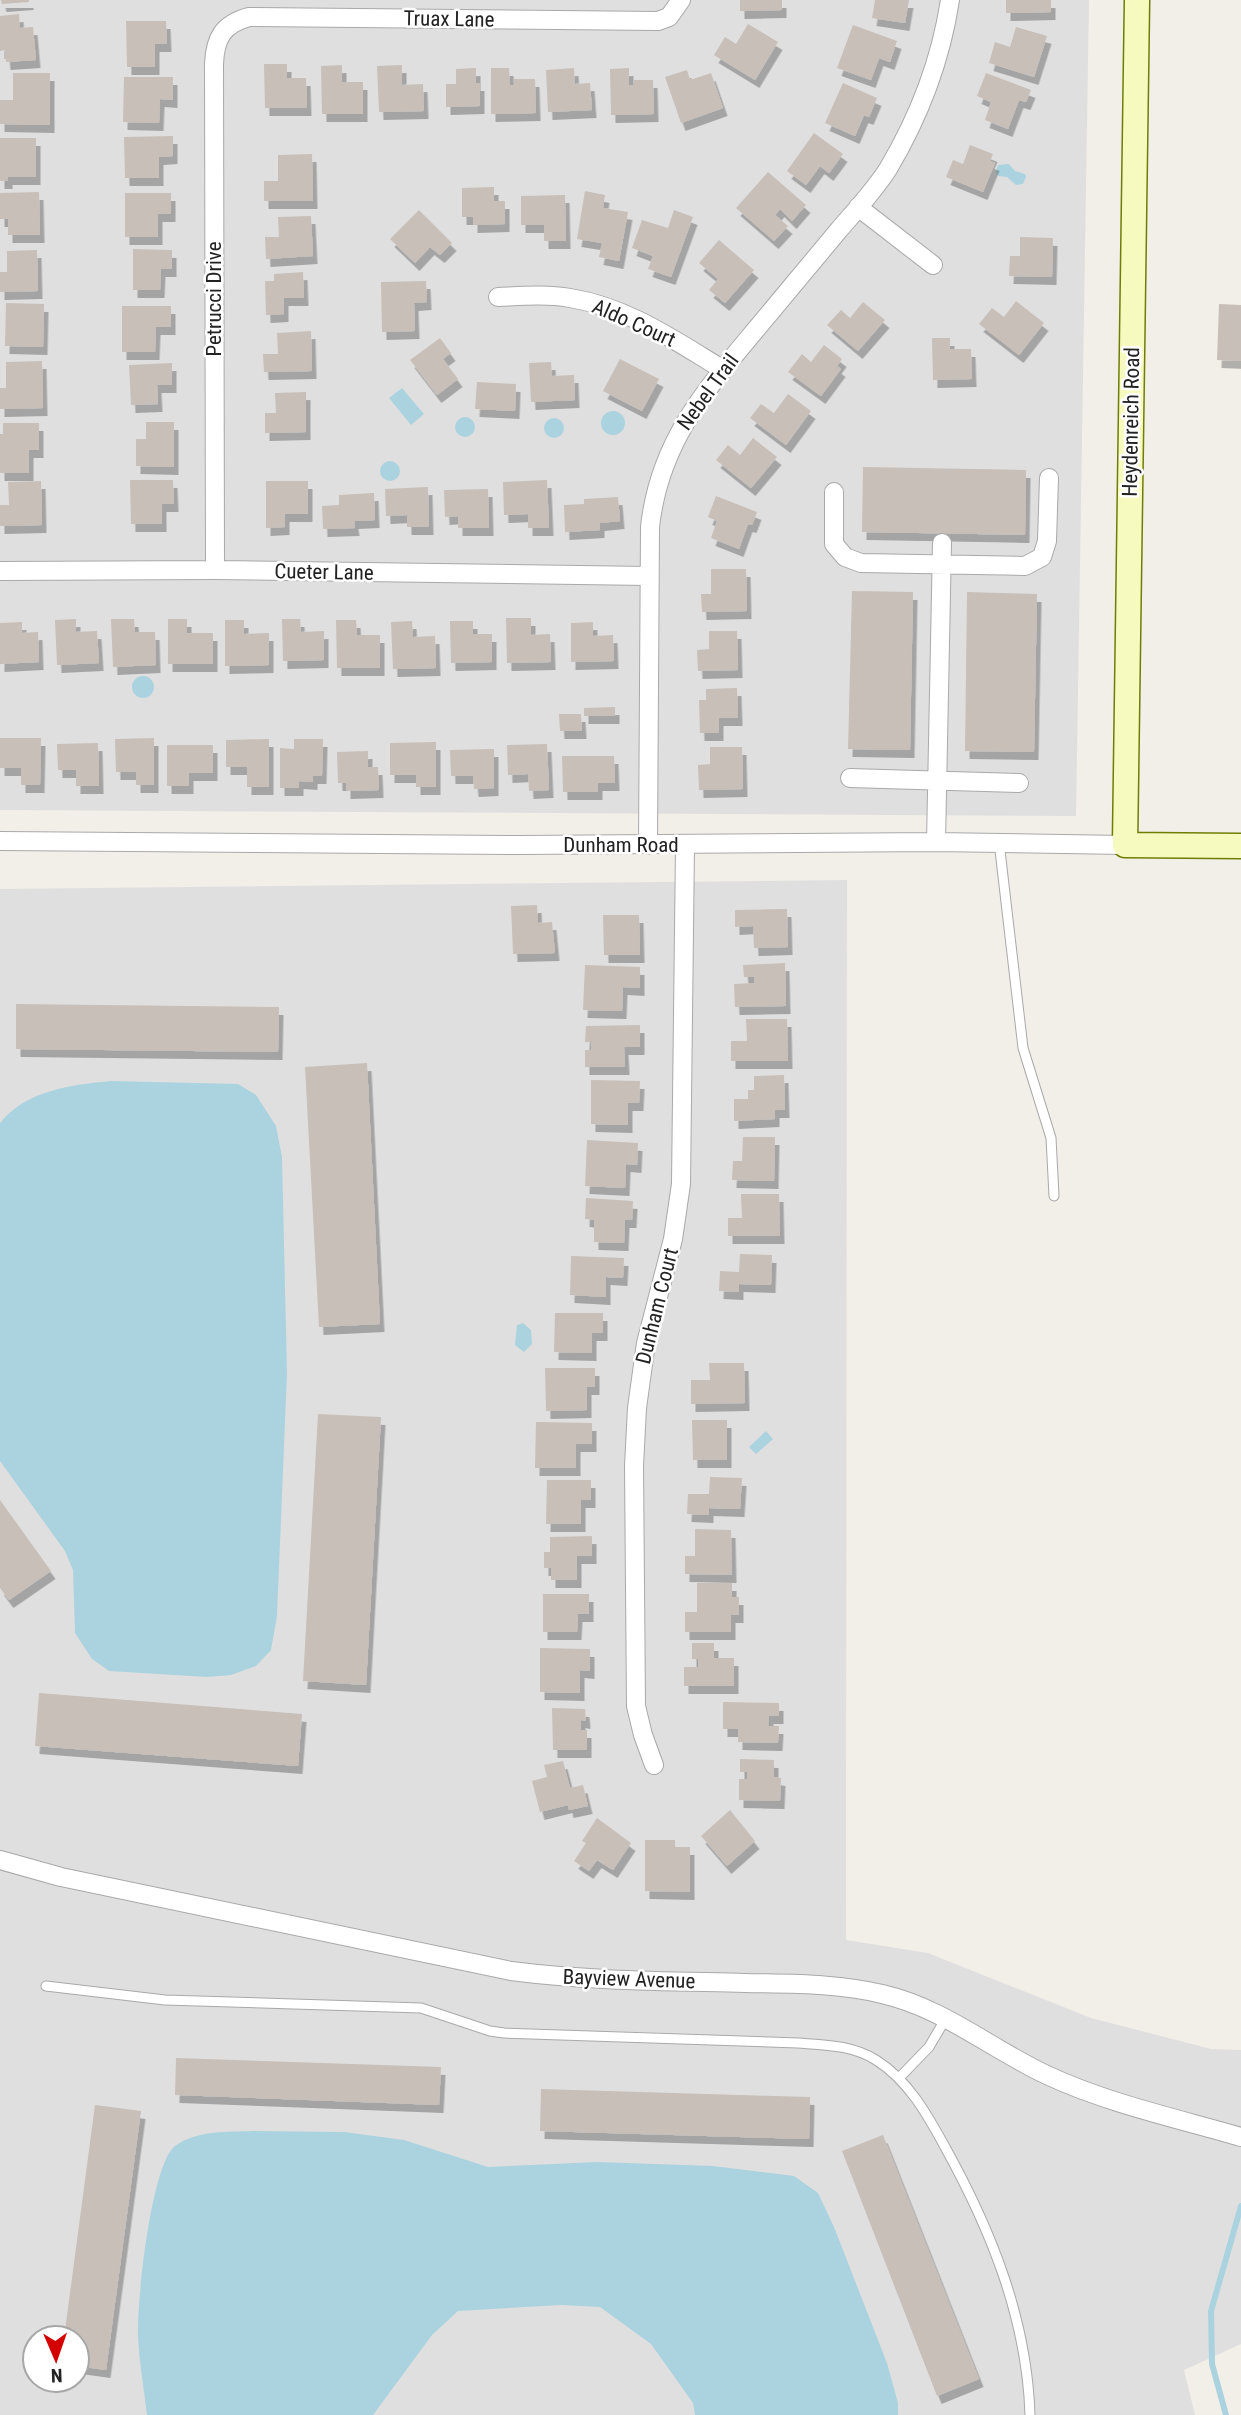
<svg xmlns="http://www.w3.org/2000/svg" width="1241" height="2415" font-family="'Roboto Condensed',sans-serif">
<defs>
<filter id="shadow"><feDropShadow dx="4.5" dy="8" stdDeviation="0" flood-color="#0004"/></filter>
</defs>
<rect width="100%" height="100%" fill="#f2efe9"/>
<path fill="#e0dfdf" fill-rule="evenodd" d="M0 0H1089L1076 816 0 810Z
M847 880 846 1940 928 1953 1091 2018 1211 2049 1241 2050V2344L1184 2370 1195 2415H0V889ZM35 2338H77V2380H35Z"/>
<path fill="#aad3df" d="M1009 164 1015 171 1025 174 1026 177 1023 184 1016 185 1007 177 998 176 996 172 998 165Z
M402 388 424 414 411 425 389 398Z
M601 423a12 12 0 1 1 24 0a12 12 0 1 1-24 0Z
M455 427a10 10 0 1 1 20 0a10 10 0 1 1-20 0Z
M544 428a10 10 0 1 1 20 0a10 10 0 1 1-20 0Z
M380 471a10 10 0 1 1 20 0a10 10 0 1 1-20 0Z
M132 687a11 11 0 1 1 22 0a11 11 0 1 1-22 0Z
M111 1081 238 1084 256 1095 276 1126 282 1157 287 1373 277 1616 271 1650 256 1666 231 1675 207 1677 109 1671 92 1659 75 1633 73 1570 65 1551 0 1461V1123C26 1090 72 1085 111 1081Z
M523 1323 531 1330 532 1344 524 1352 515 1345 517 1325Z
M766 1431 773 1439 756 1454 749 1447Z
M254 2131 344 2132 404 2140 488 2167 597 2162 713 2166 794 2176 818 2193 834 2227 887 2363 898 2403V2415H695L693 2403 651 2344 600 2307 561 2305 458 2311 432 2335 373 2415H147C144 2389 139 2361 138 2335 137 2301 151 2165 175 2146 197 2130 228 2132 254 2131Z"/>
<g fill="none" stroke-linecap="round" stroke-linejoin="round">
<path stroke="#aad3df" stroke-width="6" d="M1226 2415 1212 2364 1211 2311 1241 2206"/>
</g>
<path fill="#c7bfb8" filter="url(#shadow)" d="M1 0H29V2L2 4Z
M740 0H782V10L740 11Z
M875 0H909L905 23 872 18Z
M1006 0H1051V12L1006 13Z
M19 14 20 28 33 27 36 60 6 62 5 50 0 51V16Z
M126 21H166L167 44H155V67H127Z
M748 24 778 42 755 80 714 55 725 37 736 44Z
M853 25 897 41 890 62 879 58 871 80 837 68Z
M1016 27 1047 36 1034 77 989 63 995 42 1010 47Z
M264 64H287V78H306L307 108H265Z
M342 65V82H363V114H322L321 66Z
M402 65V85L423 84 424 111 379 112 377 66Z
M476 68V83H480V106L446 107V84H456V69Z
M491 68H509L510 85H514V79H535L536 113 491 114Z
M574 68 575 84 590 83 592 110 548 112 546 70Z
M629 68V86L634 85V80H653L654 114 611 115 610 69Z
M687 70 690 80 711 73 723 108 681 123 665 77Z
M13 73H50V125L0 124V100H13Z
M986 73 1031 90 1026 102 1019 100 1008 129 985 120 991 102 977 96Z
M124 77H173V100L160 99 159 123 123 122Z
M843 83 877 98 869 117 864 115 855 136 825 123Z
M814 133 843 154 829 173 820 166 806 185 787 171Z
M173 136V156L159 157V178H125L124 137Z
M0 138H36V177H8V181H0Z
M970 145 993 154 990 161 995 163 983 192 946 177 953 160 963 164Z
M312 154 313 201H264V181H278V155Z
M768 172 806 205 792 221 780 209 775 215 788 226 774 241 736 208Z
M494 187V201H505V224L473 225V217H462V188Z
M585 191 605 195 603 208 628 212 619 261 599 257 602 243 577 239Z
M39 192 40 235H8V219H0V193Z
M125 193H171V214H158V237H125Z
M565 195 566 241H544V225H521V196Z
M419 210 452 243 440 255 430 247 415 263 390 239Z
M674 210 693 217 671 277 648 269 653 256 632 248 642 220 668 228Z
M311 216 313 256 266 259 265 237H279L278 217Z
M1020 237 1053 238 1052 277 1009 276 1010 256H1020Z
M719 240 754 270 725 303 709 290 718 279 699 263Z
M133 249 172 250V269H161L160 290H133Z
M37 250 38 291 0 292V272H7V251Z
M303 272 304 298H284V314L266 315 265 281H274V274Z
M426 281 427 302 414 303 415 331 382 332 381 282Z
M1016 301 1044 323 1019 355 979 324 992 308 1004 317Z
M863 302 885 320 858 351 827 325 841 310 850 318Z
M6 303 44 304 43 347 5 346Z
M1219 304 1241 305V361L1217 360Z
M122 306H171V327H156L155 352H122Z
M311 331 312 371 264 372 263 354H278L277 333Z
M440 338 451 353 443 359 458 379 437 395 410 360Z
M932 338H950V349H971L972 379 933 380Z
M824 345 842 359 837 366 841 369 821 396 788 372 802 354 811 362Z
M620 359 659 379 642 411 603 391Z
M42 361 43 408 0 409V388H6V362Z
M551 362 552 376 574 375 575 400 531 402 529 363Z
M172 363V385H157L158 404 131 405 129 365Z
M477 382 516 384 515 411 475 409Z
M306 392V432L265 433V413H276L275 393Z
M788 394 811 411 786 445 750 418 761 404 774 413Z
M146 422H174V467L136 466V439H146Z
M3 423H39V450H29V473H0V434H3Z
M753 438 777 457 751 488 716 460 728 445 740 455Z
M863 467 1026 470 1025 535 862 532Z
M130 480H173L174 504H162V524H131Z
M547 480 549 528H528V514L504 515 503 482Z
M41 481 42 525 0 526V505H9L8 482Z
M266 481H308V514H285V527L266 528Z
M428 487 429 527H407V515L386 516 385 489Z
M488 489 489 528H458V516L445 517 444 490Z
M374 493 375 520 354 521 355 528 323 529 322 506 339 505V495Z
M716 496 757 512 752 525 748 524 739 549 711 538 717 521 708 517Z
M618 497 620 521 600 523V530L565 532 564 505 584 504V499Z
M711 569H746L747 611 702 612 701 594H711Z
M852 591 913 592 910 750 848 749Z
M967 592 1037 594 1034 752 965 751Z
M506 618H531V635L550 634 551 662 507 663Z
M76 619V632L97 631 99 663 57 665 55 620Z
M111 619H134L135 632H155L156 665 113 667Z
M168 619H187V633H213V664H168Z
M282 619H300L301 632 324 631V660L283 661Z
M225 620H244V634L269 633V665L225 666Z
M336 620H356L357 635H380V668H337Z
M412 621 413 637 435 636 436 668 393 669 391 622Z
M450 621H473V634H492V662L451 663Z
M22 622V633L38 632 39 662 0 664V623Z
M593 622V636L613 635 614 661 571 662V623Z
M709 631H737L738 670 698 671 697 650 709 649Z
M737 688 738 718H719V733H700L699 700H706V689Z
M615 707V716H584V708Z
M559 714H581L582 731H560Z
M0 738H41L40 785H21V768H0Z
M154 738V785H136V772H116L115 739Z
M269 739V787H247V767H226V740Z
M294 739H323L322 776H313V782L299 781V788H280V748L294 749Z
M436 742V787H416V775H390V743Z
M98 743 99 786H76V770H58L57 744Z
M547 744 549 790 529 791 528 774 508 775 507 745Z
M167 745H213V773H189V786H167Z
M710 747H742L743 789 699 790 698 765 710 764Z
M494 749V788L474 789 473 776H451L450 750Z
M368 751V767H378L379 790 346 791V783H338L337 752Z
M562 756H614L615 783H598V792H563Z
M537 905 538 923 552 922 555 953 513 954 511 906Z
M787 909 788 947 754 948 753 926 735 927V910Z
M603 915H639L640 955H604Z
M785 963 786 1006 735 1007 734 984 754 983V977H744L743 965Z
M585 965 640 967V988L623 987 622 1011 583 1010Z
M16 1004 279 1007 278 1052 16 1049Z
M746 1019H787L788 1061H731V1041H747Z
M640 1025V1047H624L625 1067H585V1050H591V1042H585L586 1026Z
M367 1063 380 1324 319 1327 305 1067Z
M784 1075 785 1110H775V1119L734 1121V1099H748V1090H754V1076Z
M591 1080 640 1081 639 1103H628V1125L591 1124Z
M743 1137H775L774 1181 732 1180 733 1161H742Z
M587 1140 638 1143 637 1165 626 1164 625 1188 585 1186Z
M741 1194H779L780 1236H728V1218H742Z
M586 1198 633 1201 632 1220H625L624 1243 594 1242V1220L585 1219Z
M740 1254 772 1255 771 1285 739 1284V1292L719 1291 720 1271 739 1272Z
M571 1256 624 1258 623 1278 606 1277V1297L570 1295Z
M555 1313H603V1333H592V1353L554 1352Z
M709 1363H744L745 1403 691 1404V1380H710Z
M545 1368H595V1387H587V1410L546 1411Z
M318 1414 381 1417 366 1685 303 1681Z
M692 1420H727V1460H693Z
M536 1422 592 1423V1444H576V1468H535Z
M710 1477 742 1478 740 1509 709 1508V1515L687 1514 688 1494H709Z
M547 1480H591V1500H581V1524H546Z
M0 1500 51 1571 9 1600 0 1588Z
M695 1529 731 1530 732 1575 685 1574V1556H695Z
M592 1536V1556H577V1580H551V1568H544V1552H550V1537Z
M697 1583H732V1597H739V1615H731V1632H685V1612H697Z
M543 1594H589V1614H578L577 1632H543Z
M692 1643H714V1658H734V1686H684V1667H698V1659H692Z
M540 1648 590 1649V1671L580 1670V1693L540 1692Z
M39 1693 302 1714 298 1766 35 1746Z
M723 1702 779 1703V1716H769L768 1726H779L778 1743 738 1742V1729H723Z
M552 1708 585 1709 586 1721 581 1720V1730H587V1750H553Z
M740 1759 774 1760V1777L781 1778 780 1801 739 1800V1779H747V1772H740Z
M563 1761 570 1788 583 1785 588 1806 569 1810 568 1805 540 1812 532 1781 547 1777 544 1765Z
M730 1810 755 1841 727 1866 701 1836Z
M597 1818 631 1843 613 1870 597 1860 589 1871 574 1861 586 1843 582 1841Z
M645 1840H675V1847H690V1892L645 1891Z
M176 2058 441 2067 439 2105 175 2095Z
M541 2089 810 2097 809 2139 540 2131Z
M95 2105 141 2111 106 2370 77 2366V2338H64Z
M883 2135 979 2379 937 2396 842 2151Z"/>
<g fill="none" stroke-linecap="round" stroke-linejoin="round">
<defs>
<path id="lane" d="M999 842 1023 1048 1051 1138 1054 1196
M46 1986 165 2000 421 2008 490 2031 504 2033 798 2043C825 2045 852 2045 876 2060 908 2080 927 2114 945 2147 991 2230 1027 2319 1030 2415
M899 2078 929 2047 946 2018"/>
<path id="street" d="M858 207 933 265
M498 297C522 296 546 294 570 298 627 307 674 340 722 369
M834 492V544L845 557 861 563 1025 566 1042 557 1047 541 1049 478
M215 570 214 64C215 38 223 24 249 17L658 21 669 17 681 0
M0 571 215 570 649 576
M850 778 1019 783
M0 841 518 845 936 842 1125 845
M936 842 942 543
M648 845 650 527C659 445 702 394 753 333 781 299 810 265 838 231 855 211 874 191 888 169 919 117 941 59 950 0
M654 1765 643 1735 636 1706 634 1466 637 1408 646 1343 673 1239 681 1184 685 845
M0 1860 61 1877 511 1971C589 1981 667 1981 745 1983 791 1984 837 1983 882 1994 944 2008 992 2050 1049 2076 1107 2103 1179 2119 1241 2137"/>
<path id="secondary" d="M1137 0 1125 845 1241 846"/>
</defs>
<use href="#lane" stroke="#a9a9a9" stroke-width="11"/>
<use href="#street" stroke="#a9a9a9" stroke-width="20"/>
<use href="#secondary" stroke="#707d05" stroke-width="27"/>
<use href="#lane" stroke="#fff" stroke-width="9"/>
<use href="#street" stroke="#fff" stroke-width="18"/>
<use href="#secondary" stroke="#f7fabf" stroke-width="24"/>
</g>
<g text-anchor="middle" stroke-width="5" stroke-linejoin="round" paint-order="stroke">
<g font-size="21" fill="#222" stroke="#fff">
<text transform="translate(449 19) rotate(1)" y="7">Truax Lane</text>
<text transform="translate(214 299) rotate(-90)" y="7">Petrucci Drive</text>
<text transform="translate(634 323) rotate(24)" y="7">Aldo Court</text>
<text transform="translate(708 392) rotate(-54)" y="7">Nebel Trail</text>
<text transform="translate(1131 422) rotate(-89)" y="7">Heydenreich Road</text>
<text transform="translate(324 572) rotate(1)" y="7">Cueter Lane</text>
<text x="621" y="852">Dunham Road</text>
<text transform="translate(657 1306) rotate(-76)" y="7">Dunham Court</text>
<text transform="translate(629 1979) rotate(2)" y="7">Bayview Avenue</text>
</g>
</g>
<g transform="translate(56 2359) rotate(178)"><circle r="33" fill="#ffffff" stroke="#a7a7a7" stroke-width="2"/>
<path d="M0-5L12 26L0 18L-12 26Z" fill="#d40000"/>
<text y="-10" font-size="19" font-weight="bold" text-anchor="middle" fill="#222222">N</text>
</g>
</svg>
